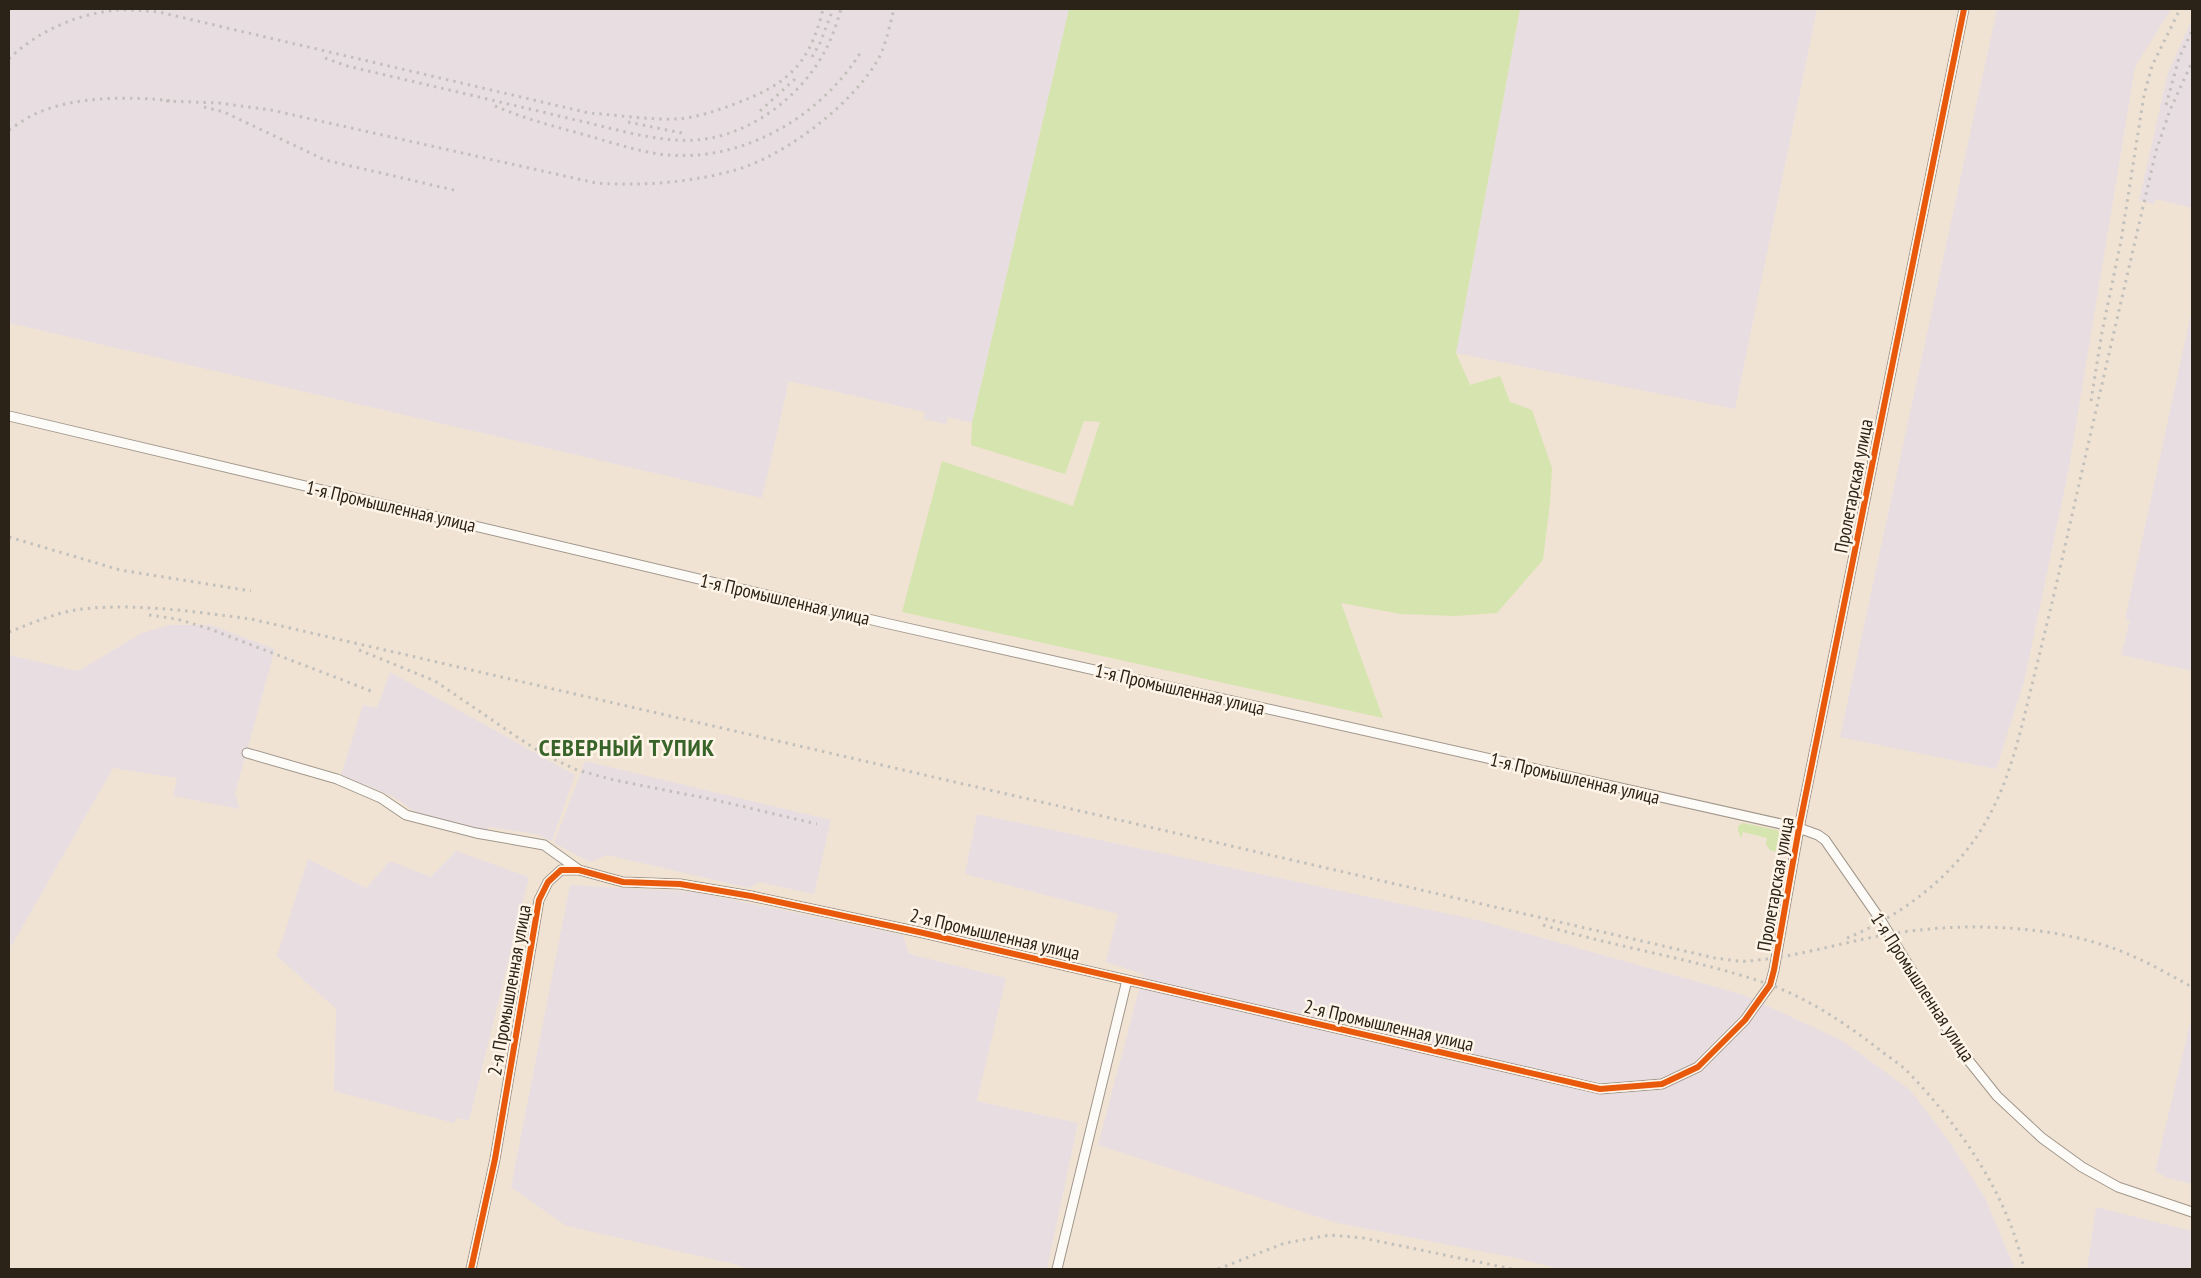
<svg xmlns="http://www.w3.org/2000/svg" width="2201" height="1278" font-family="'PT Sans Narrow',sans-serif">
<rect width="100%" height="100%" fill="#f0e3d3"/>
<path fill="#e8dee2" d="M9 9H1069L972 423 948 417 946 424 924 419 925 412 789 381 762 498 9 323Z
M1520 9H1817L1735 409 1456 353Z
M1997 9H2171L2135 67 2069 468 2024 682 1996 769 1840 737Z
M2192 19V208L2156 199 2154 204 2139 201 2168 72Z
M2192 309V671L2121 655 2130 620 2125 619Z
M169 625H211L275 649 235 794 240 809 173 796 177 778 113 768 12 945 9 943V655L78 671 142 633Z
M390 672 575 775 552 841 536 834 490 827 486 830 420 815 392 796 341 775 363 705 377 708Z
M585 761 831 820 814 894 759 882 749 888 607 855 590 862 554 843Z
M977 814 1482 921 1744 995 1843 1041 1910 1090 1949 1141 1985 1198 2015 1269H1560L1521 1259 1337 1223 1098 1145 1143 974 1106 962 1118 914 965 874Z
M456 851 529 877 469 1121 457 1118 454 1123 334 1091 336 1009 277 956 308 859 366 888 390 861 431 877Z
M570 885 695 892 903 935 909 954 1006 978 977 1101 1078 1123 1047 1269H750L730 1263 566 1226 511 1187Z
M2192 1015V1184L2167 1178 2155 1171Z
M2096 1207 2192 1231V1269H2087Z"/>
<path fill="#d6e4af" d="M1069 9H1520L1456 353 1470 385 1500 376 1510 402 1532 410 1552 468 1550 503 1543 560 1497 613 1456 616 1401 614 1341 603 1383 718 902 612 942 461 1073 506 1100 422 1084 421 1065 474 971 445 972 423Z
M1743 823 1777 830 1783 838V847L1777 852 1770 850 1766 844 1767 838 1743 832 1741 838 1738 831V826Z
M1782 867 1787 871 1786 882 1780 885 1775 880 1778 870Z"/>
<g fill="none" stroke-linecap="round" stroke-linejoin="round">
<defs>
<path id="minor" d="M9 416 885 623 1799 828 1818 835 1825 840 1882 922 1961 1051 1997 1096 2042 1138 2082 1167 2118 1187 2192 1212
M247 753 337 779 381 798 406 815 476 833 544 845 579 870
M471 1269 495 1159 539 900 548 882 561 870H579L623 882 680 884 751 896 919 932 1600 1089 1662 1084 1698 1067 1745 1020 1770 985 1774 970 1799 828 1964 9
M1057 1269 1127 980"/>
</defs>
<use href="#minor" stroke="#a1978b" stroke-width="11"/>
<use href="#minor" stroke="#fdfbf8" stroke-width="9"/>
<path stroke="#c3c0bc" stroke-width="3" stroke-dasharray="2.5 5" stroke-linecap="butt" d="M812 57 820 43 833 9
M325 58 347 66C424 84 500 102 576 120 612 128 658 143 696 140 749 136 800 98 825 51 832 38 837 23 841 9
M9 59C37 31 81 12 120 10 133 10 146 11 159 12L589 113C618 115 648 120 677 119 695 118 715 111 732 105 786 85 809 67 823 9
M166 101 219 103 271 110 596 183C640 186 685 183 728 172 780 160 848 108 876 63 886 47 889 27 894 9
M2166 105 2179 58 2192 31
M495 106C523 118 552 126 582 134 607 141 633 150 659 154 739 165 821 118 862 50
M204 107 224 112 325 160 458 191
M760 111 795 79
M628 122 682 133
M9 130C17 125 26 118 35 114 73 96 131 96 172 101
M2091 401 2102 332 2121 241 2144 95 2152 66 2180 9
M9 537 120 570 251 591
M149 615 177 619 210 629 371 691
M9 632C32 623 57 612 82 609 138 603 196 612 251 619L1715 958C1726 959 1738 962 1749 961 1797 957 1843 942 1890 934 1955 923 2036 924 2100 944 2132 953 2163 971 2192 987
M359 650 435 681 517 737 545 755 577 770 614 780 715 800 817 824
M1543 925C1618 948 1697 959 1771 985 1811 1000 1848 1025 1881 1051 1890 1058 1900 1064 1908 1072 1960 1126 2008 1195 2024 1269
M1847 938C1901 916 1954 876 1984 825 2008 784 2018 742 2029 697 2040 652 2051 608 2061 564 2092 426 2124 289 2156 151L2170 110 2192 62
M1218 1269 1285 1243 1330 1235 1363 1238 1512 1269"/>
<defs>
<path id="cycleway" d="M471 1269 495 1159 539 900 548 882 561 870H579L623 882 680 884 751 896 919 932 1600 1089 1662 1084 1698 1067 1745 1020 1770 985 1774 970 1799 828 1964 9"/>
</defs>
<use href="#cycleway" stroke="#fef4e8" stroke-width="9"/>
<use href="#cycleway" stroke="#e8590c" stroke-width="6"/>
</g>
<g text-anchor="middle" stroke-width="5" stroke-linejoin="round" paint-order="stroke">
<g font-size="19" fill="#2c2318" stroke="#fef4e8">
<text transform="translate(1853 486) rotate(-79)" y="7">Пролетарская улица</text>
<text transform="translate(391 506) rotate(13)" y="7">1-я Промышленная улица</text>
<text transform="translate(785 599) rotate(13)" y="7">1-я Промышленная улица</text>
<text transform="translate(1180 689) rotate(13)" y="7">1-я Промышленная улица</text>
<text transform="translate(1575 778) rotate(13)" y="7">1-я Промышленная улица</text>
<text transform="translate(1775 884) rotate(-80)" y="7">Пролетарская улица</text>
<text transform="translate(995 934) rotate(13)" y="7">2-я Промышленная улица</text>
<text transform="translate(1923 987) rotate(57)" y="7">1-я Промышленная улица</text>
<text transform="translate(509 990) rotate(-80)" y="7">2-я Промышленная улица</text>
<text transform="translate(1389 1025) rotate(13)" y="7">2-я Промышленная улица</text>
</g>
<g font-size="24" font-weight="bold" letter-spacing="1" fill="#386329" stroke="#fef4e8">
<text x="627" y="756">СЕВЕРНЫЙ ТУПИК</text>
</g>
</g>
<rect width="2201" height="1278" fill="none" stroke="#2c2318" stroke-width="20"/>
</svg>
